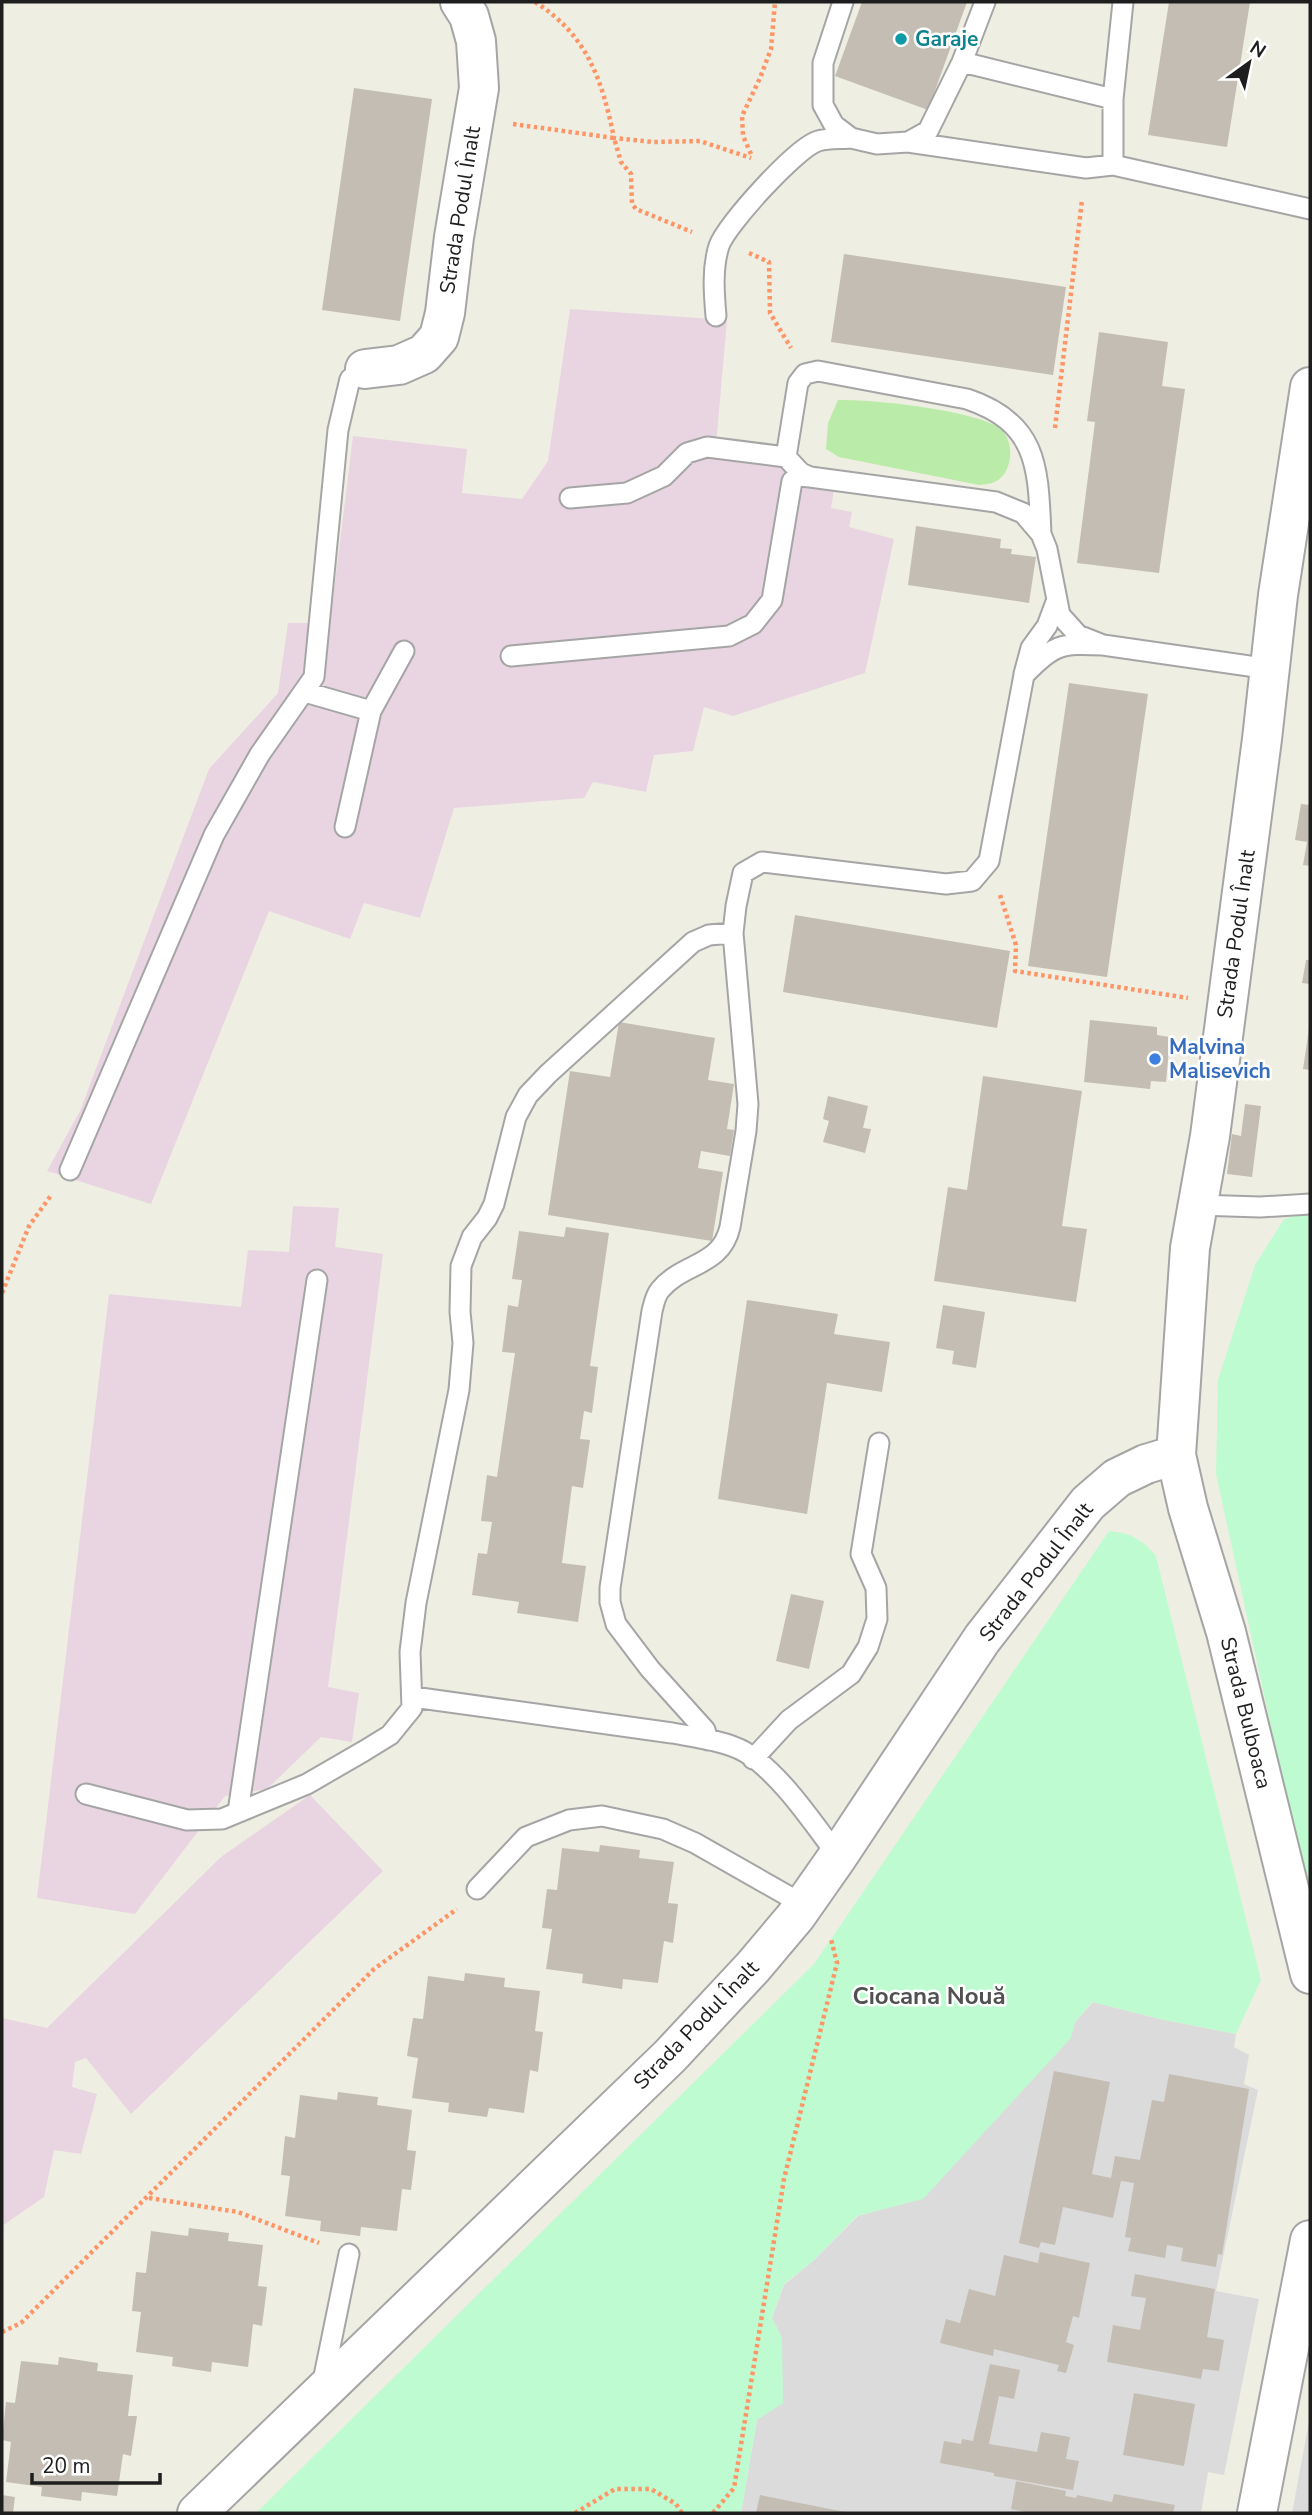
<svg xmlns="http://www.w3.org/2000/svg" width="1312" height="2515" font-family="'Nunito Sans',sans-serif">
<rect width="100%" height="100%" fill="#efeee3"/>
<path fill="#dcdbdb" d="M1093 2002 1160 2019 1236 2034 1234 2047 1249 2055 1244 2084 1258 2090 1216 2291 1259 2299 1224 2475 1208 2472 1201 2513H741L757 2420 782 2338 772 2318 784 2285 814 2260 858 2216 923 2198 1070 2038 1075 2022Z
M1310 2416V2513H1292Z"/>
<path fill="#e8d5e1" d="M570 309 727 320 715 456 836 477 831 508 852 512 849 527 894 539 865 673 733 716 704 707 693 751 654 755 646 792 593 782 584 798 454 808 420 918 364 903 350 939 269 911 151 1204 47 1171 80 1111 209 769 278 693 288 623H330L353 436 467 449 462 493 522 499 548 461Z
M293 1206 339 1208 335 1247 383 1254 328 1687 359 1693 352 1742 321 1737 267 1789 225 1796 135 1914 37 1898 109 1294 241 1307 248 1250 289 1252Z
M310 1795 383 1871 131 2114 86 2058 75 2062 72 2087 97 2094 81 2154 54 2150 44 2197 2 2226V2018L47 2028 221 1857Z"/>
<path fill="#bbeba8" d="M838 400C872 399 971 410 998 427 1010 435 1013 454 1008 466 1003 481 993 484 979 485L839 457 826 449 828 423Z"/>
<path fill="#bffbd0" d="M1310 1212V1906L1216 1474 1218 1380 1255 1265 1284 1219Z
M1109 1531C1131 1533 1142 1539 1156 1556L1261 1980 1236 2034 1160 2019 1092 2002 1075 2022 1071 2038 923 2199 857 2216 814 2260 784 2284 772 2318 782 2338 783 2403 757 2420 741 2513H256L814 1964Z"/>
<path fill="#c4bdb3" d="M862 2H967L928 110 835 76Z
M1169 2H1250L1227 147 1148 135Z
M354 88 432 99 400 321 322 310Z
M844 254 1066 287 1053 375 831 342Z
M1099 332 1168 342 1162 386 1185 389 1159 573 1077 563 1095 422 1087 421Z
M916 526 1001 539 1000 548 1012 549 1011 554 1036 557 1029 603 908 585Z
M1069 683 1148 694 1107 977 1028 966Z
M1301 804 1310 805V866L1303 865 1307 842 1295 840Z
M795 915 1010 951 997 1028 783 992Z
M1306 960H1310V984L1302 983Z
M1090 1020 1157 1027V1035L1170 1037 1166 1082 1151 1081 1150 1089 1084 1082Z
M619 1022 715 1038 708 1080 734 1084 727 1129 734 1130 730 1156 701 1151 698 1168 723 1172 712 1241 548 1215 570 1071 610 1077Z
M1309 1029H1310V1070L1303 1069Z
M983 1076 1082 1091 1062 1226 1087 1229 1076 1302 934 1281 948 1187 967 1190Z
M828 1096 868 1106 863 1128 871 1129 865 1153 823 1142 829 1121 823 1119Z
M1245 1104 1261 1106 1252 1177 1227 1174 1232 1134 1241 1136Z
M566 1227 609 1233 590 1366 598 1367 592 1413 584 1411 580 1439 590 1440 583 1488 572 1486 562 1563 586 1566 578 1622 517 1613 519 1602 472 1595 478 1553 487 1554 492 1522 481 1521 487 1475 497 1477 515 1353 502 1352 508 1305 518 1307 522 1280 512 1279 519 1231 564 1237Z
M747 1300 838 1314 834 1334 890 1342 882 1392 827 1383 807 1514 718 1499Z
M943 1305 985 1312 976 1368 952 1364 954 1351 936 1348Z
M791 1594 824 1601 809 1669 776 1661Z
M600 1845 640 1850 639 1858 674 1862 668 1903 678 1904 673 1943 664 1941 658 1983 623 1979 622 1989 582 1983 583 1974 546 1969 552 1929 542 1928 547 1889 557 1890 562 1848 599 1852Z
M465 1973 505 1978 504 1987 540 1991 535 2031 543 2032 538 2072 530 2070 524 2113 489 2108 487 2117 448 2112 449 2103 412 2098 418 2058 407 2056 413 2018 423 2019 428 1976 464 1981Z
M1054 2071 1110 2082 1092 2174 1111 2178 1115 2156 1140 2160 1152 2100 1164 2102 1169 2074 1249 2089 1222 2255 1218 2254 1216 2267 1181 2261 1183 2248 1167 2245 1165 2258 1128 2251 1131 2238 1125 2237 1134 2183 1121 2181 1113 2218 1063 2207 1055 2245 1041 2242 1039 2248 1019 2243Z
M338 2092 378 2097 377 2105 412 2110 407 2150 416 2151 411 2190 402 2189 397 2231 361 2227 360 2236 320 2231 321 2221 285 2216 290 2176 281 2175 285 2136 295 2138 300 2095 337 2100Z
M189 2228 229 2233 228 2241 263 2245 258 2286 267 2287 262 2326 253 2324 248 2367 212 2362 211 2372 172 2366 173 2357 136 2352 141 2312 132 2311 136 2272 146 2273 151 2231 188 2236Z
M1040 2252 1090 2263 1079 2318 1073 2316 1066 2342 1074 2345 1066 2373 1057 2371 1059 2365 994 2349 993 2356 940 2343 946 2319 960 2323 969 2289 995 2296 1004 2255 1038 2263Z
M1135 2274 1215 2289 1207 2337 1224 2340 1219 2371 1203 2369 1201 2379 1107 2362 1113 2325 1140 2330 1146 2298 1131 2296Z
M59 2357 98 2363 97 2371 133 2375 128 2416H137L131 2456 123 2454 117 2496 82 2492 81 2501 41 2496 42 2487 6 2482 11 2442 2 2440 6 2402 15 2403 21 2361 58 2365Z
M990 2364 1020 2370 1014 2399 999 2396 989 2444 1037 2452 1041 2432 1070 2437 1066 2459 1079 2461 1073 2490 994 2476V2473L940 2463 944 2441 961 2444 962 2439 973 2441Z
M1134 2393 1195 2404 1184 2466 1123 2455Z
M1016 2481 1066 2491 1065 2496 1076 2498 1077 2495 1112 2502 1114 2494 1175 2505 1173 2513H1029L1011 2509Z
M2 2495 15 2497 13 2513H2Z
M760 2495 845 2512V2513H756Z"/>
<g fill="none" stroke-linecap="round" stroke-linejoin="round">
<defs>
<path id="lane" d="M843 2 823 63V105L834 125 851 138 877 144 908 142 928 131 962 62 1113 99V165L1310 209
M962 62 985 2
M1113 99 1123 2
M908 142 1086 168 1113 165
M716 316C714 293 712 268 719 246 726 225 797 147 818 141 828 138 841 139 851 138
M570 498 627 493 664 476 687 453 707 447 786 457
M1041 534C1038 469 1039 423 967 399L818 371 805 374 798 383 786 457 801 473 810 477 996 502 1023 513 1041 534 1047 549 1060 615 1078 635 1103 645 1270 669
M511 656 729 636 753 624 772 600 792 481 798 476 810 477
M1024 674 1031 648 1047 626 1056 602
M305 692 371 711 345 827
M371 711 404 651
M70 1170 214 835 260 754 314 677 338 430 350 379 365 369
M1197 1205 1260 1207 1310 1204
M413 1697 672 1733C694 1737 726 1741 745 1752 781 1774 813 1823 838 1856
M708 1740 705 1730 650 1669 616 1624 610 1602V1588L652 1311C654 1304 655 1296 660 1290 683 1262 721 1267 730 1227L746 1131 748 1104 733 933 736 906 743 873 762 862 946 884 972 881 989 861 1024 675C1055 644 1060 643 1103 645
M753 1759 789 1720 851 1674 868 1647 877 1619 876 1588 861 1554 879 1443
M86 1794 187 1820 222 1819 307 1784 364 1751 390 1735 412 1708 410 1652 416 1603 459 1390 463 1343 460 1312 461 1266 472 1237 487 1218 494 1204 516 1117 528 1095 548 1074 693 942 709 935 733 933
M238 1812 317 1280
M477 1889 526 1837 569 1820 602 1816 663 1829 695 1843 804 1905
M322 2386 349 2254"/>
<path id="street" d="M365 369 399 365 424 354 439 337 445 313 454 237 479 88 476 41 469 16 460 2
M1310 387 1278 595 1262 739 1210 1136 1190 1248 1176 1455 1188 1508 1226 1632 1310 1974
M197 2513 670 2056 753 1967 796 1916 838 1856 982 1639 1088 1503 1117 1478 1146 1464 1176 1455
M1257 2513 1310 2240"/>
</defs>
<use href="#lane" stroke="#a5a5a5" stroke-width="23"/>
<use href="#street" stroke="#a5a5a5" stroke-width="42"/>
<path stroke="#fd9566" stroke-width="4.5" stroke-dasharray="3.5 3.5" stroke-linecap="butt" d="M535 2C587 35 602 79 614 138L653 142 700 141 751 158
M513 124 614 138 621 162 631 174 632 204 636 209 692 232
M751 154 743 136 742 116 760 78 771 49 775 2
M749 253 769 262 770 313 791 348
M1055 428 1082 200
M1000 895 1016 945 1015 971 1188 998
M2 1293 29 1226 52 1194
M149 2198 238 2212 319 2243
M2 2332 21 2323 39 2305 374 1969 457 1909
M575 2513 615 2489H651L676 2504 682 2513
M713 2513 734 2488 784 2179 837 1963 831 1939"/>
<use href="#lane" stroke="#fff" stroke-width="19"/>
<use href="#street" stroke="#fff" stroke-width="38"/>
</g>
<circle fill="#0f9aa8" stroke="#fff" stroke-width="2.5" cx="901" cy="39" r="7"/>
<circle fill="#3f7fe0" stroke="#fff" stroke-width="2.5" cx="1155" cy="1059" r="7"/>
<g text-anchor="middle" stroke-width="5" stroke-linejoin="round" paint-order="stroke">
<g font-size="21" font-weight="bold" fill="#0d838f" stroke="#fff" text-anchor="start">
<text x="915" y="46">Garaje</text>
</g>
<g font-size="21" fill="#1e1e1e" stroke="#fff">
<text transform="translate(460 210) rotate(-81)" y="7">Strada Podul Înalt</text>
<text transform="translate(1236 934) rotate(-82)" y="7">Strada Podul Înalt</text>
<text transform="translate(1036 1572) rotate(-52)" y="7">Strada Podul Înalt</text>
<text transform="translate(1246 1713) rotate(76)" y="7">Strada Bulboaca</text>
<text transform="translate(696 2025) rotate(-46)" y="7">Strada Podul Înalt</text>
</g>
<g font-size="21" font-weight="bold" fill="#366cbe" stroke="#fff" text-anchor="start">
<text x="1169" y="1054">Malvina<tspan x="1169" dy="24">Malisevich</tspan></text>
</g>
<g font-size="24" font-weight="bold" fill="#515151" stroke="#fff">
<text x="929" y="2004">Ciocana Nouă</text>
</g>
</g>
<rect width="1312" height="2515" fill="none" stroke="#1e1e1e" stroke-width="7"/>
<g transform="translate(1249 63) rotate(33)" stroke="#ffffff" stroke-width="5" paint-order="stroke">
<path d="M0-5L12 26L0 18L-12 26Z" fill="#1e1e1e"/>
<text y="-10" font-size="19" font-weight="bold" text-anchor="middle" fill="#1e1e1e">N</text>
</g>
<path d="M32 2473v10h128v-10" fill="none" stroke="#1e1e1e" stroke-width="3.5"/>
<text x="42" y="2473" font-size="21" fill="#1e1e1e" stroke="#ffffff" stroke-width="5" paint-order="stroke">20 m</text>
</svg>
